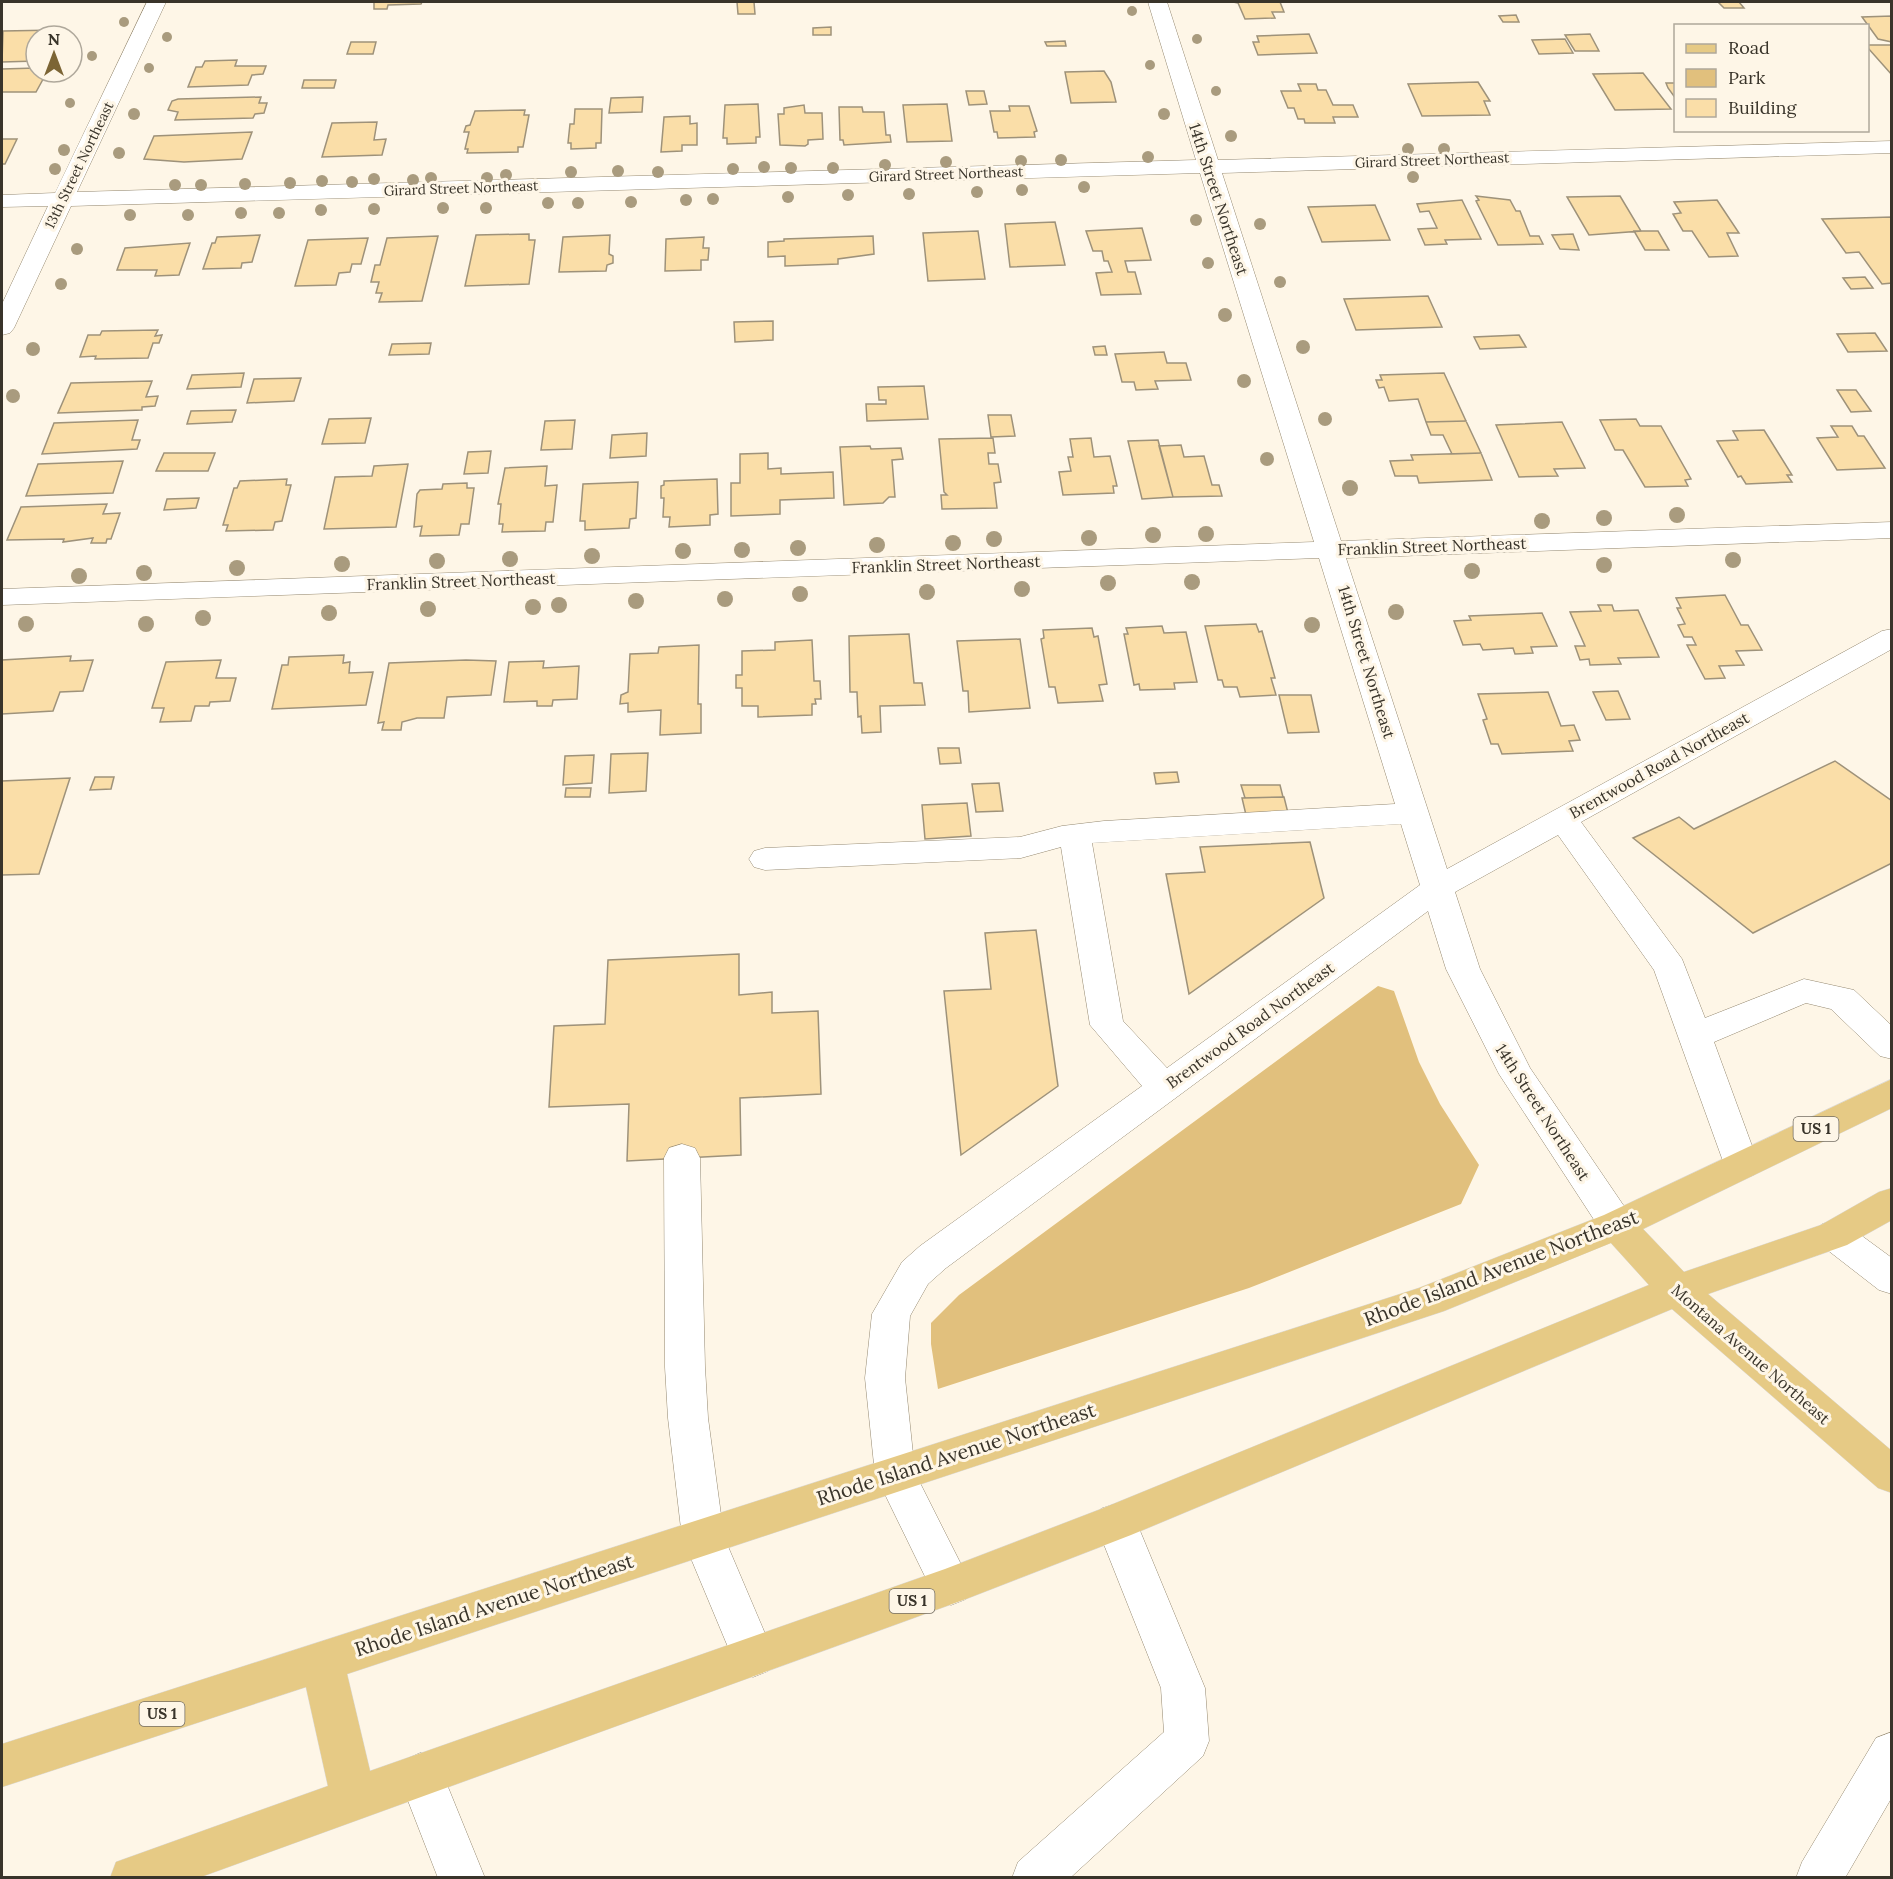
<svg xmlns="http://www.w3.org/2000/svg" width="1893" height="1879" font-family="Lora,serif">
<rect width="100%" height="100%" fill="#fef6e7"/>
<path fill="#e1c07d" d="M1378 986 1394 991 1419 1062 1440 1104 1479 1165 1461 1204 1249 1288 938 1389 931 1344V1323L959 1295Z"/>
<path fill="#fadea8" stroke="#9e927a" stroke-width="1.5" d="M374 2H422L421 4 388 5 387 9H374Z
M737 2H754L755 14H738Z
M1233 2H1280L1284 12H1272L1275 18 1245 19 1238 3Z
M1718 2H1739L1744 8H1724Z
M1516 15 1519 22H1503L1499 16Z
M1892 16V42L1878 39 1862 17Z
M831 27V35H813V28Z
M57 30 53 36H36V61L2 62 3 31Z
M1309 34 1317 53 1258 55 1253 42H1259L1257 36Z
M1590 34 1599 51H1575L1565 35Z
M1565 39 1573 53 1539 54 1532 40Z
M1065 41 1066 46H1047L1045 42Z
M351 42H376L373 54H347Z
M1868 45H1892V75L1868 48Z
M237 60 235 66H266L263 74 252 75 248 85 188 87 196 67H202L205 61Z
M36 68V72H47L36 92H2V69Z
M1104 71 1111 82 1116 102 1071 103 1065 72Z
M1643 73 1671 109 1615 110 1593 74Z
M304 80H336L334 88H302Z
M1478 82 1490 101H1484L1490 115 1422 116 1408 84Z
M1666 83H1676V99L1668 88Z
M1298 84H1316L1318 90H1326L1333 105H1353L1358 117H1333L1335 123H1305L1304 119H1298L1294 108H1288L1281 91H1301Z
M966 91H984L987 104 969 105Z
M261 97 259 103H267L264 113 255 114 253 118 175 120 178 112 168 110 172 101 178 99Z
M643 97 642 112 609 113 611 98Z
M758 104 760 137H756V143L727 144V138H723L725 105Z
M947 104 952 141 907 142 903 105Z
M804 105 805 113H822L823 139 808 140V144L805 146 780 145 778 114H784V108Z
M1009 106H1029L1037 131 1034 132 1035 137 998 138 997 132H994L990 111H1010Z
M839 107H862L863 112H884L886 135H890L891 142 844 145 843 140H840Z
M575 109H602L601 143H596V148L571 149V143H568L570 124H574Z
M525 110 524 115H529L523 147H518V152L467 153 468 149H465L469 132H464L466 126 470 125 475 111Z
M690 116V124L697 123V145H682V151L661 152 664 117Z
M377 122 374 140 386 139 382 155 322 157 332 123Z
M252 132 242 159 184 162 144 159 154 136Z
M2 139H17L5 164H2Z
M1476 196 1510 200 1516 211H1520L1530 236H1539L1543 244 1498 245 1476 201 1479 200Z
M1620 196 1641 231 1589 235 1567 197Z
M1462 200 1481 239 1445 240 1447 244 1425 245 1418 229 1437 228 1429 211 1420 212 1417 204Z
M1717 200 1739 233H1727L1738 256 1709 257 1692 231H1683L1673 214 1681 213 1674 202Z
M1375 205 1390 240 1322 242 1308 207Z
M1892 217V283L1882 284 1859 252 1846 253 1822 219Z
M1055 222 1065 265 1010 267 1005 224Z
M1142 228 1151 260 1125 261 1128 272H1135L1141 294 1101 295 1096 273 1112 272 1108 261H1104L1102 251H1093L1086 231Z
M978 231 985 279 928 281 923 233Z
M1634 231H1658L1669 250H1645Z
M529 234V240H535L529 284 465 286 476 235Z
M1573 234 1579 250 1560 249 1552 235Z
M260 235 252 262 242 263 241 268 203 269 212 243H215L217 237Z
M610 235 609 254 613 256V263L607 265 606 271 559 272 563 237Z
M438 236 422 301 379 302 382 293H376L379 282H371L375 265H380L387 238Z
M873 236 874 254 838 259V264L785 266V256L768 257V242L784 241V239Z
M704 237 703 248H709L708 260H701V270L665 271 666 239Z
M368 238 361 264H352L350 272 339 273 336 285 295 286 308 240Z
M190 243 179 275 155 276 157 270H117L125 248Z
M1865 277 1873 288 1851 289 1843 278Z
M1428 296 1442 327 1356 330 1344 299Z
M773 321V340L735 342 734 322Z
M158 330 155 336 162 335 159 343H153L148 358 95 359 96 356 80 357 88 335H100L102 331Z
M1875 333 1887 351 1848 352 1837 334Z
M1519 335 1526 347 1480 349 1474 337Z
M431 343 429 354 389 355 392 344Z
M1105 346 1107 355H1095L1093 347Z
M1164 352 1167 363H1186L1191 380 1155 381 1158 389 1136 390 1134 382H1122L1115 354Z
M244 373 241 387 187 389 192 375Z
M1444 373 1466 421 1426 422 1418 399 1389 401 1384 387 1379 388 1376 380H1382L1380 375Z
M301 378 294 401 247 403 254 379Z
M152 381 146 397 158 396 155 406 142 407V410L58 413 71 383Z
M924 386 928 419 867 421 866 404H886V400H879L878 387Z
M1837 390H1856L1871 411 1851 412Z
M236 410 232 422 187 424 191 411Z
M988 415H1011L1015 436 991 437Z
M371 418 365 443 322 444 329 419Z
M1636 419 1640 426H1661L1691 479 1685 480 1688 486 1645 487 1623 450H1615L1600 420Z
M138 420 132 440H140L137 449 42 454 54 423Z
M575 420 572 449 541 450 545 421Z
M1466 421 1481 453 1452 454 1443 435H1431L1426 422Z
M1562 422 1585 468 1554 469 1558 476 1519 477 1496 425Z
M1831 426H1852L1858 436H1864L1885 468 1837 470 1817 438 1838 437Z
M1764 430 1792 475H1787L1792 482 1746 484 1741 476 1738 477 1717 441 1738 440 1733 431Z
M647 433 646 456 610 458 612 435Z
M993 438 995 453H988L989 464H998L1001 482 994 483 997 508 942 509 941 495H947L944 492 939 439Z
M1091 438 1094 457 1110 456 1117 486H1113L1114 493 1063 495 1059 472 1071 471 1068 457H1073L1070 439Z
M1158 440 1173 497 1142 499 1128 441Z
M1181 445 1184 457 1204 456 1212 485H1219L1222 496 1173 497 1159 446Z
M870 446 871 449 901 448 903 459 892 460 895 497H889L883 503 844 505 840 447Z
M491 451 488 473 464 474 468 452Z
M164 453H215L208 471H156Z
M768 453V469L781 468V474L833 472 834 498 780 500V514L731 516V483H740V454Z
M1481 453 1492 480 1419 483 1417 476H1395L1390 461 1413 460 1411 455Z
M123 461 113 493 26 496 38 464Z
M408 464 396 527 324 529 335 477 372 476 374 466Z
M547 466 545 486 557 485 553 522H546L545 531 502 532 503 524H499L501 504H498L505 468Z
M287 479 286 485H291L282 521 275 522 273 530 226 531 228 525H223L234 488H237L240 481Z
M717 479 718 514 710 515V525L669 527 670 517H663L664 498H661V486L664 485V481Z
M638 482 636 518 630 519 629 528 585 530V521H580L583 484Z
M467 483V488H474L469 524H461L459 535 420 536 422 526 414 527 417 494 420 490 442 489 443 484Z
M199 498 196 508 164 510 167 499Z
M107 504 103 514 120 513 111 539H107L106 543H91L93 538 63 542 64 539 7 540 21 507Z
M1725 595 1741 625H1748L1762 650 1736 651 1744 665 1719 666 1725 678 1705 679 1687 645H1696L1692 637H1684L1678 625 1685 624 1677 608H1681L1676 598Z
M1598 605H1612L1614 611 1638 610 1659 657 1618 658 1621 664 1590 665 1589 659 1580 660 1575 646H1585L1570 612 1601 611Z
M1542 613 1557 646 1531 647 1533 653 1515 654 1513 648 1483 650 1480 644 1463 645 1454 621 1471 620 1469 616Z
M1256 624 1259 632 1262 631 1275 678H1271L1276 695 1240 697 1237 687H1224L1222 680H1218L1205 626Z
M1162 626 1164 633 1186 632 1197 682 1174 683 1175 689 1140 690 1139 684 1134 685 1124 634H1128L1126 628Z
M1092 628 1094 637 1098 636 1107 684 1099 685 1103 701 1058 703 1055 687H1049L1041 639 1044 638 1043 630Z
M909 634 914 683H922L925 705 880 706 881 732 862 733 861 716 858 717 857 692H850L849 636Z
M1020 639 1030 708 969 712 968 691H963L957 641Z
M812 640 814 681H820L821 699H815L816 704H812V715L758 717V706H742V688H736V675H742V651L775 650V642Z
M699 645 698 704H701V733L660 735 661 710 628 712V703L620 704 621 695 628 692 630 654 658 653 659 647Z
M344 655 343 663 350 662 349 673 373 672 366 705 272 709 282 665H288L289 657Z
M71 656 70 661 93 660 83 691 60 692 53 711 2 714V660Z
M221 660 216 678H236L230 701 210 702 209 706H195L191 721 160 722 164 708H152L166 662Z
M466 660 496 661 491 695 447 697 444 718H417L402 722 401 730H382L384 722 378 723 389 663Z
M544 661 543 668 579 666 577 699 553 700 552 706H537V701L504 702 509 662Z
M1618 691 1630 719 1606 720 1593 692Z
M1548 692 1561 726 1574 725 1580 740 1569 741 1573 751 1502 754 1498 744H1491L1483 720 1487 719 1478 694Z
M1279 695H1311L1319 732 1288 733Z
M938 748H959L961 763 940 764Z
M648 753 646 791 609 793 611 754Z
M594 755 592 783 563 785 565 756Z
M1835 761 1892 801V863L1753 933 1633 838 1679 817 1694 829Z
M1177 772 1179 782 1156 784 1154 773Z
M95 777H114L111 789 90 790Z
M70 778 39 874 2 875V781Z
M999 783 1003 811 976 812 972 784Z
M1241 785H1280L1283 797 1245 798Z
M566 788H591L590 797H565Z
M1284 797 1288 813 1246 815 1242 798Z
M967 803 971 836 925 839 922 805Z
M1310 842 1324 898 1189 994 1166 874 1205 872 1200 847Z
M1036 930 1058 1086 961 1155 944 991 991 989 985 933Z
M739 954V995L772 992V1013L818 1011 821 1094 740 1098 741 1155 627 1161 629 1104 549 1107 554 1026 605 1024 608 960Z"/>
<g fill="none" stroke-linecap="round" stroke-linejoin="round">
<defs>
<path id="minor" d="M147 2H166L77 192 1196 160 1148 2H1167L1218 160 1892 141V153L1222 173 1341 541 1892 522V538L1346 558 1447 869 1882 631 1892 629V649L1581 822 1682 959 1705 1018 1804 979 1854 990 1892 1026V1059L1880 1056 1831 1009 1806 1003 1714 1042 1759 1165 1754 1175 1741 1179 1728 1175 1654 970 1558 835 1455 892 1480 969 1530 1068 1630 1215 1636 1225 1630 1235 1617 1240 1604 1235 1499 1074 1446 969 1428 911 946 1268 928 1284 910 1316 905 1378 915 1473 972 1586 966 1599 951 1605 936 1599 875 1474 865 1378 872 1314 902 1262 920 1246 1142 1086 1090 1025 1061 847 1021 858 765 870 754 867 749 859 754 851 765 848 1020 837 1062 826 1104 821 1395 804 1319 558 2 605V589L1314 542 1200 173 71 206 14 328 10 333 2 335V304L48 206 2 207V195L55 193ZM1401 824 1420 885 1167 1068 1123 1021 1092 843Z
M682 1144 695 1148 700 1158 705 1367 708 1418 724 1537 775 1657 768 1671 753 1677 738 1671 682 1537 668 1418 665 1367 664 1158 669 1148Z
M1834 1220 1847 1225 1892 1258V1294L1879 1290 1821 1245 1815 1235 1821 1225Z
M1116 1504 1131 1509 1205 1688 1209 1741 1203 1756 1070 1878H1012L1018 1862 1164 1732 1161 1688 1095 1522 1101 1509Z
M1892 1732V1797L1845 1878H1796L1802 1862 1876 1738Z
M421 1753 437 1760 485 1878H438L398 1775 405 1760Z"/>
<path id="major" d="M1892 1079V1108L1643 1229 1684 1272 1821 1225 1879 1192 1892 1188V1220L1847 1245 1708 1294 1892 1451V1493L1878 1488 1672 1309 1131 1535 966 1599 198 1878H110L116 1862 328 1786 306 1687 2 1787V1744L1419 1288 1604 1215ZM1611 1243 1649 1285 1101 1509 945 1569 370 1771 347 1674 1444 1311Z"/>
</defs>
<use href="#minor" stroke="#958971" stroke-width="1"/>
<use href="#major" stroke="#dbdad9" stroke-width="1"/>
<use href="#minor" fill="#fff" fill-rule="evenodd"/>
<use href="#major" fill="#e6ca85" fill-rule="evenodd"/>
</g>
<g fill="#a99b7e">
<circle cx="1132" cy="11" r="5"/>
<circle cx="124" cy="22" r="5"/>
<circle cx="167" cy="37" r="5"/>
<circle cx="1197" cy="39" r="5"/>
<circle cx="92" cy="56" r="5"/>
<circle cx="1150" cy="65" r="5"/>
<circle cx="149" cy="68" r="5"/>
<circle cx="1216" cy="91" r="5"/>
<circle cx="70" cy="103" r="5"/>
<circle cx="134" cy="114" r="6"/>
<circle cx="1164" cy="114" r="6"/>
<circle cx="1231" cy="136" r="6"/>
<circle cx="1408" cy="149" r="6"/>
<circle cx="1444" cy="149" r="6"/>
<circle cx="64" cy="150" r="6"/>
<circle cx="119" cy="153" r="6"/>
<circle cx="1148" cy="157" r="6"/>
<circle cx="1061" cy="160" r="6"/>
<circle cx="1021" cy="161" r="6"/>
<circle cx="946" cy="162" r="6"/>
<circle cx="885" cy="165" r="6"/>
<circle cx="764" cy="167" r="6"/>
<circle cx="791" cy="168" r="6"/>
<circle cx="833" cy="168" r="6"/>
<circle cx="55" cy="169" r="6"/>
<circle cx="733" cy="169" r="6"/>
<circle cx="618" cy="171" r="6"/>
<circle cx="571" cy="172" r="6"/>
<circle cx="658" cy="172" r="6"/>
<circle cx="506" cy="175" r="6"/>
<circle cx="1413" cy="177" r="6"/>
<circle cx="431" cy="178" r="6"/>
<circle cx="487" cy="178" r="6"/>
<circle cx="374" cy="179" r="6"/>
<circle cx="413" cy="180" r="6"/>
<circle cx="322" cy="181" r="6"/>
<circle cx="352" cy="182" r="6"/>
<circle cx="290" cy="183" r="6"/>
<circle cx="245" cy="184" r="6"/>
<circle cx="175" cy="185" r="6"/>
<circle cx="201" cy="185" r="6"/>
<circle cx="1084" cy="187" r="6"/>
<circle cx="1022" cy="190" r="6"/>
<circle cx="977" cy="192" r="6"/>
<circle cx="909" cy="194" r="6"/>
<circle cx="848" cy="195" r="6"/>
<circle cx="788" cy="197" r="6"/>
<circle cx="713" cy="199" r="6"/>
<circle cx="686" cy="200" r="6"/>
<circle cx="631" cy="202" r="6"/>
<circle cx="548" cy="203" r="6"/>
<circle cx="578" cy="203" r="6"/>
<circle cx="443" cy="208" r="6"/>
<circle cx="486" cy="208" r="6"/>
<circle cx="374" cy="209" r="6"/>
<circle cx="321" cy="210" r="6"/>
<circle cx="241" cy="213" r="6"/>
<circle cx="279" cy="213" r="6"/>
<circle cx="130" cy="215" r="6"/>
<circle cx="188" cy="215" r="6"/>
<circle cx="1196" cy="220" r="6"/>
<circle cx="1260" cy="224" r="6"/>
<circle cx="77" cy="249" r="6"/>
<circle cx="1208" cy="263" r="6"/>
<circle cx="1280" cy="282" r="6"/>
<circle cx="61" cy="284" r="6"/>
<circle cx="1225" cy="315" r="7"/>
<circle cx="1303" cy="347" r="7"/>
<circle cx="33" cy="349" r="7"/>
<circle cx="1244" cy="381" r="7"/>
<circle cx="13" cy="396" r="7"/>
<circle cx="1325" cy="419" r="7"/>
<circle cx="1267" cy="459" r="7"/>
<circle cx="1350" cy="488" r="8"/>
<circle cx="1677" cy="515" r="8"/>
<circle cx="1604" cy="518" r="8"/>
<circle cx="1542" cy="521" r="8"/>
<circle cx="1206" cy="534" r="8"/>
<circle cx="1153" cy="535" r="8"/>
<circle cx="1089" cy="538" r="8"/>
<circle cx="994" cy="539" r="8"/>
<circle cx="953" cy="543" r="8"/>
<circle cx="877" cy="545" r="8"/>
<circle cx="798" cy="548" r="8"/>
<circle cx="742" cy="550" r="8"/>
<circle cx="683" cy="551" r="8"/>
<circle cx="592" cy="556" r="8"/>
<circle cx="510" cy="559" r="8"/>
<circle cx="1733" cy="560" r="8"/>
<circle cx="437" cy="561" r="8"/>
<circle cx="342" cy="564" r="8"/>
<circle cx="1604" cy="565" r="8"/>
<circle cx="237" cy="568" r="8"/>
<circle cx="1472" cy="571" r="8"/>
<circle cx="144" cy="573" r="8"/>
<circle cx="79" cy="576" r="8"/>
<circle cx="1192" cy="582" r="8"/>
<circle cx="1108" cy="583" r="8"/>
<circle cx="1022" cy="589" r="8"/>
<circle cx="927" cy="592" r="8"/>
<circle cx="800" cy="594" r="8"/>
<circle cx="725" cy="599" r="8"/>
<circle cx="636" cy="601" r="8"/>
<circle cx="559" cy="605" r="8"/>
<circle cx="533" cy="607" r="8"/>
<circle cx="428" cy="609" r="8"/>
<circle cx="1396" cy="612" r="8"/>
<circle cx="329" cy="613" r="8"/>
<circle cx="203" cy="618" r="8"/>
<circle cx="26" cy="624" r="8"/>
<circle cx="146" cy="624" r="8"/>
<circle cx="1312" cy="625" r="8"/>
</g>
<g text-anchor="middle" stroke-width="6" stroke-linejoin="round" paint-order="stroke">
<g font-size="14" fill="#39342a" stroke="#fef6e7">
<text transform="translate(1432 160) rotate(-2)" y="5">Girard Street Northeast</text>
<text transform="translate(79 165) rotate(-64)" y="5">13th Street Northeast</text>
<text transform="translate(946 174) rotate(-2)" y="5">Girard Street Northeast</text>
<text transform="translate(461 188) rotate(-2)" y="5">Girard Street Northeast</text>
</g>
<g fill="#fef6e7" stroke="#746e63" stroke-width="1.5">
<rect x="1793.5" y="1117" width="45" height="24" rx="4.5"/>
<rect x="889.5" y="1589" width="45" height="24" rx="4.5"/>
<rect x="139.5" y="1702" width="45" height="24" rx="4.5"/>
</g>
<g font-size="15" font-weight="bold" fill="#39342a">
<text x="1816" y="1134">US 1</text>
<text x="912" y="1606">US 1</text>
<text x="162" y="1719">US 1</text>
</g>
<g font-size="16" fill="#39342a" stroke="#fef6e7">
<text transform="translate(1219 199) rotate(72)" y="6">14th Street Northeast</text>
<text transform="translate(1432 546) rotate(-2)" y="6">Franklin Street Northeast</text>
<text transform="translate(946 564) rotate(-2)" y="6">Franklin Street Northeast</text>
<text transform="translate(461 581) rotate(-2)" y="6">Franklin Street Northeast</text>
<text transform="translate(1367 662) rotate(73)" y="6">14th Street Northeast</text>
<text transform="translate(1659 765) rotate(-29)" y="6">Brentwood Road Northeast</text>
<text transform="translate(1250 1025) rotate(-36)" y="6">Brentwood Road Northeast</text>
<text transform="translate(1543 1112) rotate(57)" y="6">14th Street Northeast</text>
<text transform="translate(1751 1354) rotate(41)" y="6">Montana Avenue Northeast</text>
</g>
<g font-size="20" fill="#39342a" stroke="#fef6e7">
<text transform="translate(1501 1268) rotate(-21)" y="7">Rhode Island Avenue Northeast</text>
<text transform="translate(956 1454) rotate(-18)" y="7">Rhode Island Avenue Northeast</text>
<text transform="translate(494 1605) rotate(-18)" y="7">Rhode Island Avenue Northeast</text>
</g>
</g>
<rect width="1893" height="1879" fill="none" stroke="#39342a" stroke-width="6"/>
<rect x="1674" y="24" width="195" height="108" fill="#fef6e7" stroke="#afa89b" stroke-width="1.5"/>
<rect x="1686" y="44" width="30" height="9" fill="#e6ca85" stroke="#afa89b" stroke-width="1.5"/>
<text x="1728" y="54" font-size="18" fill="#39342a">Road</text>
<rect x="1686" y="69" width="30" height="18" fill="#e1c07d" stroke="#afa89b" stroke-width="1.5"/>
<text x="1728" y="84" font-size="18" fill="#39342a">Park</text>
<rect x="1686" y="99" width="30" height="18" fill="#fadea8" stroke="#afa89b" stroke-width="1.5"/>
<text x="1728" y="114" font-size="18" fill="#39342a">Building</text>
<g transform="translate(54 54)"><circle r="28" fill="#fef6e7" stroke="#afa89b" stroke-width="1.5"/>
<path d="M0-4.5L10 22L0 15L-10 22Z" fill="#7c6535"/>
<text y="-9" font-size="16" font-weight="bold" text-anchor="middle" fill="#39342a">N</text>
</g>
</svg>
